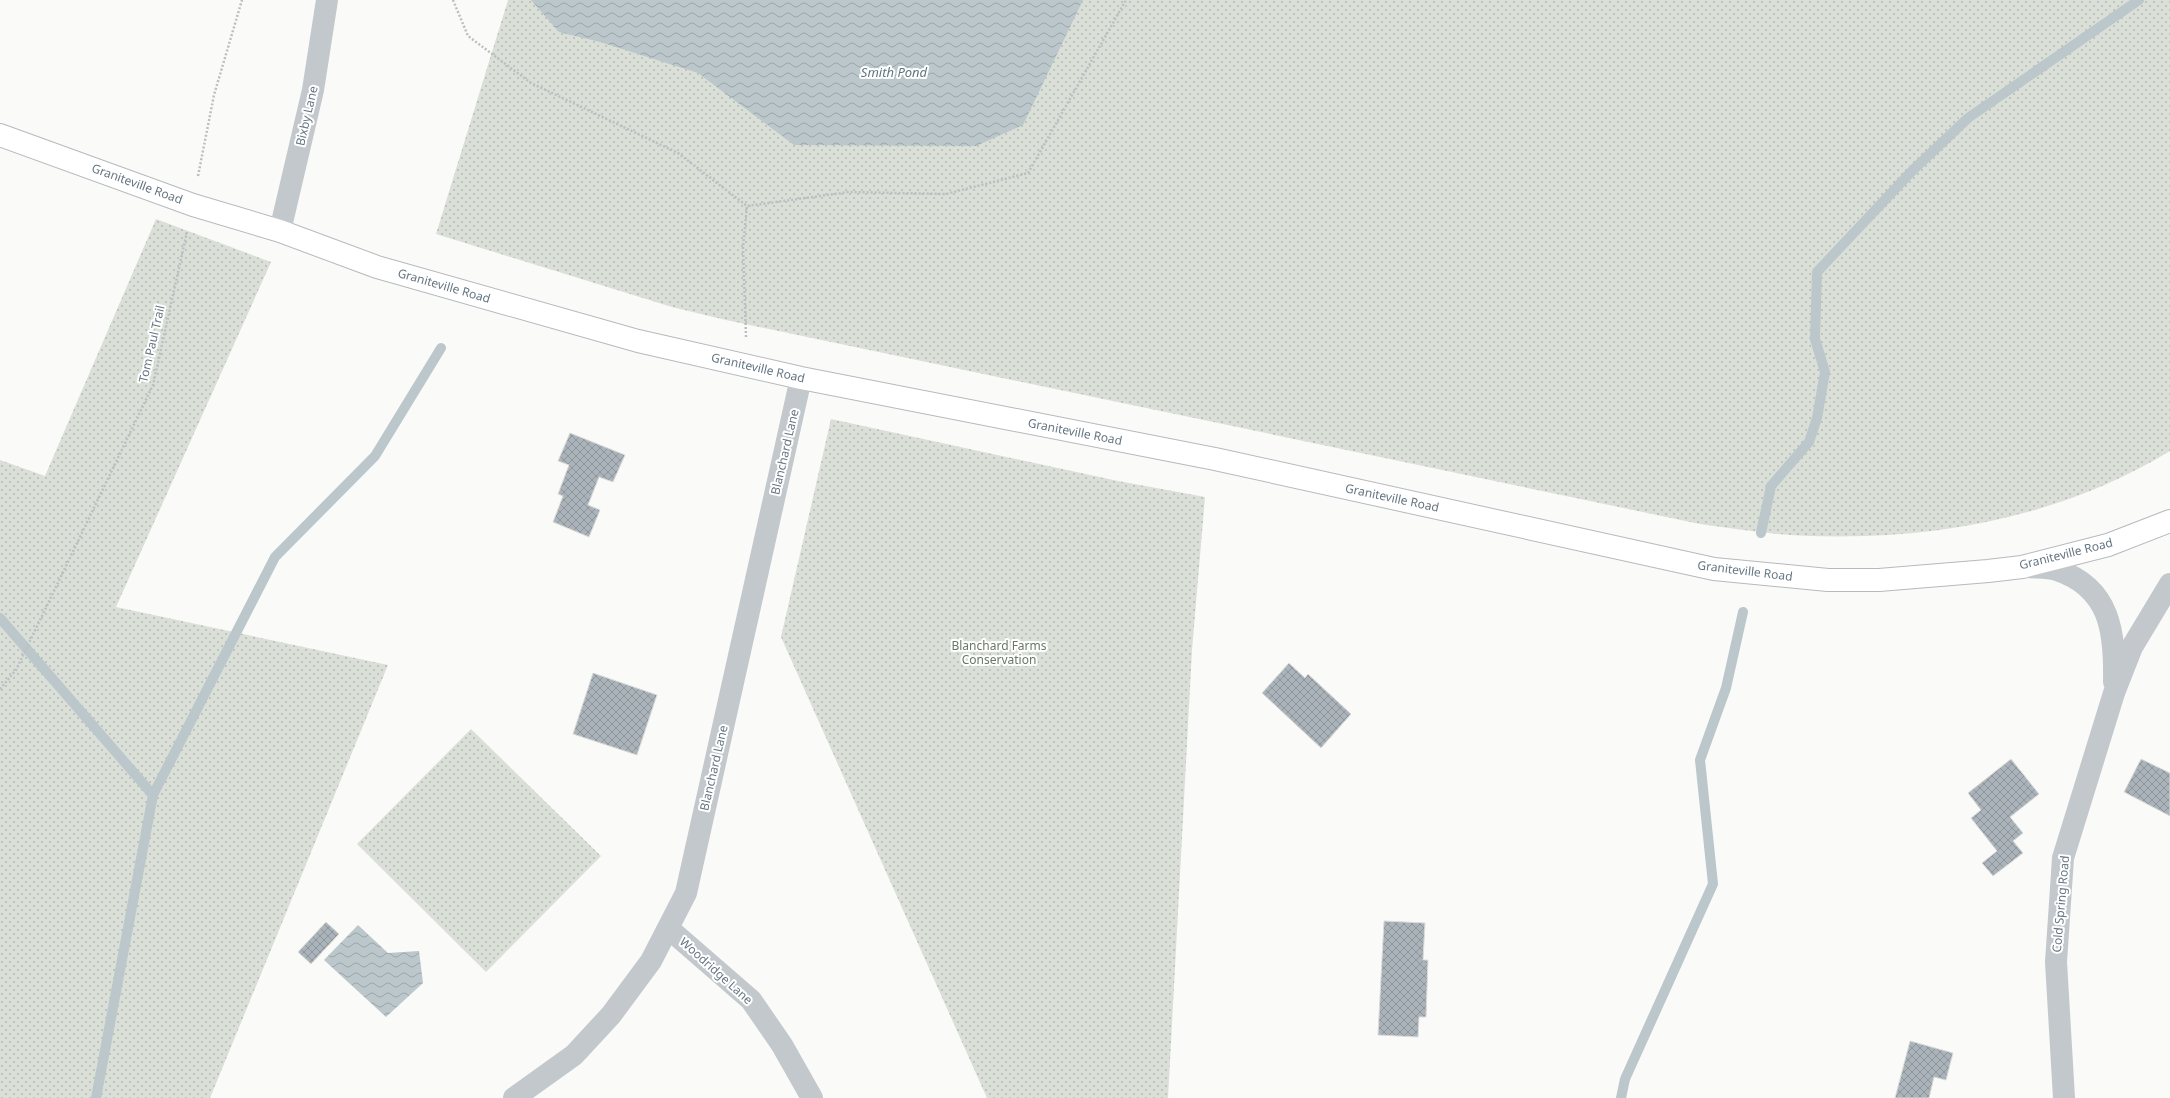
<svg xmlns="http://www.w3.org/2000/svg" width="2170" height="1098" font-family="'Noto Sans',sans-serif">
<defs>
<pattern id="park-dots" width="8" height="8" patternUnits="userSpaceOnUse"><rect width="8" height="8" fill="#dadfd7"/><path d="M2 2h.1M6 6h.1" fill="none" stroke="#b4b9b4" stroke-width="1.8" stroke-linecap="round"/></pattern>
<pattern id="water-waves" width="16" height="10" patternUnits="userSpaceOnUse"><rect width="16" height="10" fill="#bbc7cb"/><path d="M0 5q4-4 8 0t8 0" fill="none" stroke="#9ca6aa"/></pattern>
<pattern id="building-cross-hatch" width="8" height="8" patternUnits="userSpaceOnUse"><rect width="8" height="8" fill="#aab3b9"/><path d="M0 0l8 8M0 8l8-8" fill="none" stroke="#8e969c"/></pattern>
</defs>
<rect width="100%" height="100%" fill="#fafaf8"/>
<path fill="url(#park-dots)" d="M508 0H2170V451C2061 517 1937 540 1811 536 1773 535 1736 529 1700 524L726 320 672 307 436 234Z
M156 219 271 262 116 607 388 665 210 1098H0V460L45 476Z
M831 419 1118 481 1205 497 1192 650 1168 1098H987L781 637Z
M471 729 601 856 486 972 357 844Z"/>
<path fill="url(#water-waves)" d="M531 0H1083L1023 125 976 146 794 145 698 73 600 42 559 32Z
M358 925 388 953 419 951 423 983 386 1017 324 960Z"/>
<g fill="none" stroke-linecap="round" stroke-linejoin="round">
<path stroke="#bbc7cb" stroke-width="10" d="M1761 533 1771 486 1809 442 1817 418 1825 372 1815 339 1817 272 1912 171 1968 118 2139 0
M0 618 153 795
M96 1098 153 795 275 557 375 456 441 348
M1621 1098 1625 1079 1713 884 1700 760 1726 688 1743 612"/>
</g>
<path fill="url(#building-cross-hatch)" stroke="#dcdcda" d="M570 433 625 455 613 482 599 477 588 505 600 510 589 537 553 522 563 496 558 494 569 465 558 461Z
M1289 663 1305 678 1308 674 1351 714 1321 748 1262 693Z
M593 673 657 695 637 755 573 734Z
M2011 759 2039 794 2010 817 2023 833 2013 841 2023 853 1993 876 1982 863 1997 851 1971 818 1981 810 1968 793Z
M2141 759 2170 773V816L2124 792Z
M1384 921 1425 923 1423 960H1428L1426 1017H1419L1418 1037 1378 1035Z
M326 922 339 934 311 964 298 952Z
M1910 1041 1953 1053 1946 1080 1934 1077 1929 1098H1895Z"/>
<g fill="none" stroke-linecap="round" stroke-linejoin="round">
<defs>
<path id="major" d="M0 135 193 205 280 231 377 267 638 341 801 378 1215 459 1714 569 1828 580H1879L1988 571 2022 567 2108 545 2170 521"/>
</defs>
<use href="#major" stroke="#b5babe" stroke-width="24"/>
<path stroke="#bbbfc2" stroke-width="2.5" stroke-dasharray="2 2" stroke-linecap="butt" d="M453 0 468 36 531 83 678 153 747 206 849 192 946 194 1028 173 1126 0
M198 176 214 95 242 0
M746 337 743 247 747 206
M0 689 16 670 153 385 187 232"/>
<path stroke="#c3c8cc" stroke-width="22" d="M280 231 313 90 327 0
M2027 567C2036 568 2048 567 2057 570 2111 588 2115 633 2114 682
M668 928 751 1000 782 1045 812 1098
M514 1098 574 1055 611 1015 651 961 686 893 801 378
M2064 1098 2056 962 2063 858 2114 693 2132 647 2170 584"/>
<use href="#major" stroke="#fff" stroke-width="22"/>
</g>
<g text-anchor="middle" stroke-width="4" stroke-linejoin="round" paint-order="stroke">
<g font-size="12" fill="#657683" stroke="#fff">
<text transform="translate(307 116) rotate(-77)" y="4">Bixby Lane</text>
<text transform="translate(137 184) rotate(20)" y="4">Graniteville Road</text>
<text transform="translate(444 286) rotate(16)" y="4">Graniteville Road</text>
<text transform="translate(152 344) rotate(-77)" y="4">Tom Paul Trail</text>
<text transform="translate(758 368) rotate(13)" y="4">Graniteville Road</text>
<text transform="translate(1075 432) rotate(11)" y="4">Graniteville Road</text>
<text transform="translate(785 452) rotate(-77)" y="4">Blanchard Lane</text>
<text transform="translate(1392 498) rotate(12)" y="4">Graniteville Road</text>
<text transform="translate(2066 554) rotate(-14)" y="4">Graniteville Road</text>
<text transform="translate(1745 571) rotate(7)" y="4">Graniteville Road</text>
<text transform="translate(714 768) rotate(-77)" y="4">Blanchard Lane</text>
<text transform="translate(2061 904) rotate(-85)" y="4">Cold Spring Road</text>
<text transform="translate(716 971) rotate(42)" y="4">Woodridge Lane</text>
</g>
<g font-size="12" fill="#687a64" stroke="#fff">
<text x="999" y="650">Blanchard Farms<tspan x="999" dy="14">Conservation</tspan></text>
</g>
<g font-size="13" font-style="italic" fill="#60757c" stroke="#fff">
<text x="894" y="77">Smith Pond</text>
</g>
</g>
</svg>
